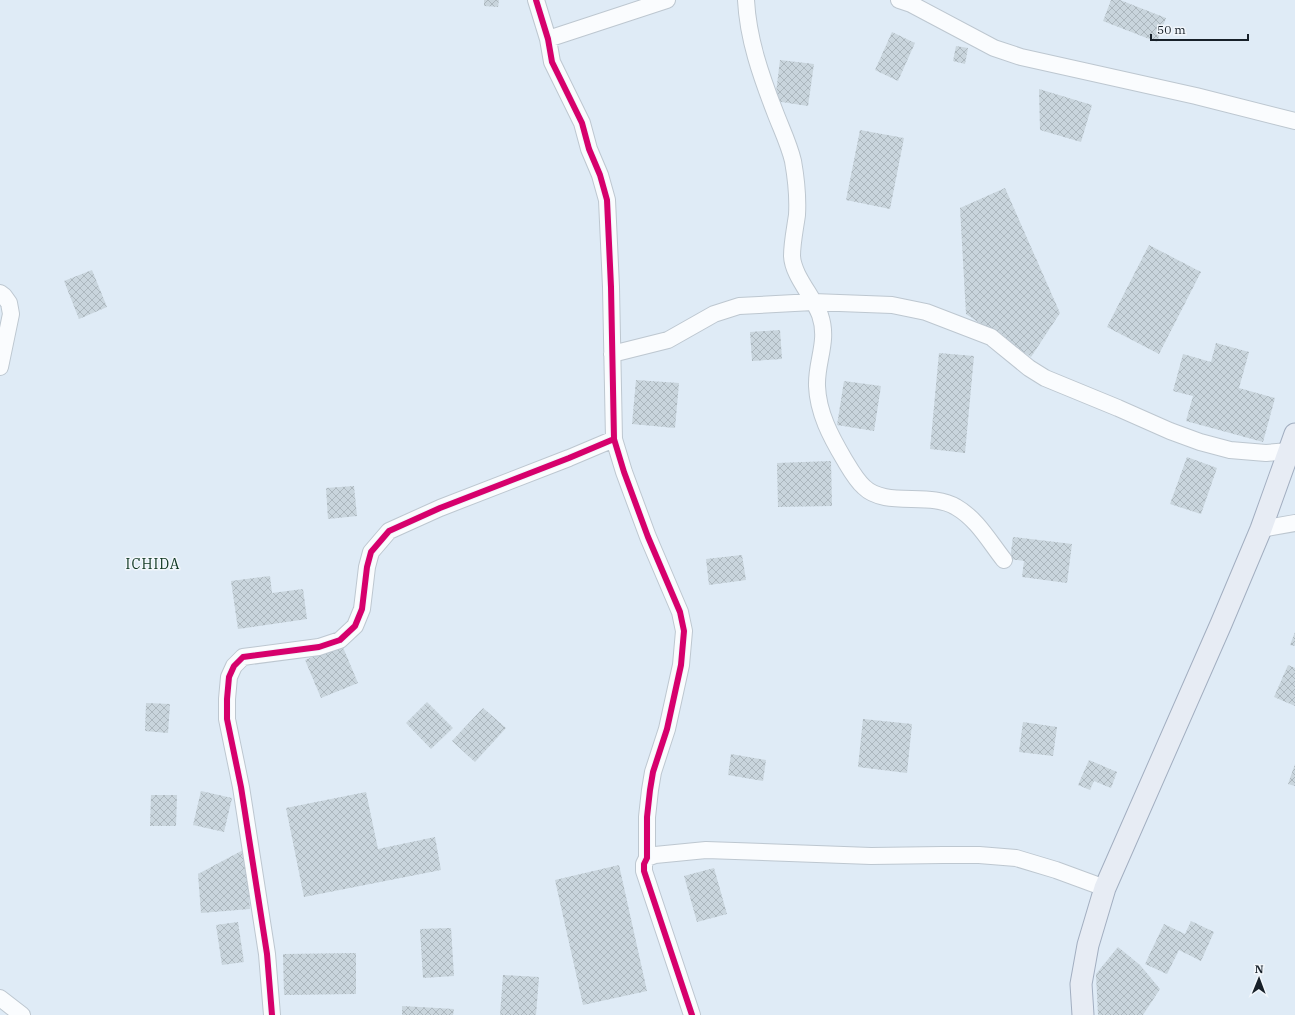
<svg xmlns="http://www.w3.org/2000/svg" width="1295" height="1015" font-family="'IBM Plex Serif',serif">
<defs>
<pattern id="building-cross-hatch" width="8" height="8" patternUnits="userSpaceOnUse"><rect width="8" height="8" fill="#c9d5dd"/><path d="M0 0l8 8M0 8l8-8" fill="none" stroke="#acb7be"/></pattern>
</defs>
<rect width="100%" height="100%" fill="#dfebf6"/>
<path fill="url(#building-cross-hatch)" d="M484 0H499L498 7 484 6Z
M1111 0H1120L1166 18 1157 42 1103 21Z
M892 32 915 43 898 81 875 70Z
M956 46 968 48 965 64 953 61Z
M780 60 814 64 808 106 775 101Z
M1039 89 1092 105 1081 142 1040 130Z
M860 130 904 138 890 209 846 200Z
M1005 188 1060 313 1031 357 966 314 960 208Z
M1149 245 1201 272 1159 354 1107 327Z
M92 270 107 307 79 319 64 281Z
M780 330 782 359 752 361 750 332Z
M1216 343 1249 352 1239 388 1275 398 1263 442 1186 421 1193 396 1173 391 1183 354 1211 362Z
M939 353 974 356 965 453 930 449Z
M636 380 679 383 675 428 632 424Z
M844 381 881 386 874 431 837 425Z
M1187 457 1217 468 1201 514 1170 504Z
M831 461 832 506 778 507 777 463Z
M354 486 357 516 328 519 326 488Z
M1013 537 1072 544 1067 583 1022 577 1024 561 1010 559Z
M742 555 746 580 709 585 706 559Z
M270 576 272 593 303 589 307 619 238 629 231 581Z
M1295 632V646L1290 645Z
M342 645 358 683 321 698 305 660Z
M1288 665 1295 668V706L1274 697Z
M427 702 453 728 431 749 406 723Z
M146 703 170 704 168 733 145 731Z
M483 708 506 728 475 762 452 741Z
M863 719 912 724 907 773 858 767Z
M1023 722 1057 727 1053 756 1019 752Z
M731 754 766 760 763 781 728 775Z
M1089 760 1117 772 1111 788 1094 781 1090 790 1078 785Z
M1295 764V786L1288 784Z
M201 791 232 798 224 832 193 825Z
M366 792 378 849 435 837 441 870 304 897 286 808Z
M151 795H177L176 826H150Z
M245 849 250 909 201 913 198 874Z
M619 865 647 991 583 1005 555 880Z
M714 868 727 914 697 922 684 876Z
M1191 921 1214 932 1201 961 1179 950 1167 974 1145 964 1164 924 1185 934Z
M238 922 244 962 222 965 216 925Z
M451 928 454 976 423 978 420 929Z
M1118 947 1140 965 1160 989 1143 1015H1098L1096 974Z
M356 953V994L284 995 283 954Z
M503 975 539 977 536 1015H500Z
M402 1006 454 1009 453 1015H402Z"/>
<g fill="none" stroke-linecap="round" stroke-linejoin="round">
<defs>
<path id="minor" d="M536 0 548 39 552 62 582 123 589 149 600 175 607 200 611 287 614 439 624 472 648 537 680 612 684 631 681 665 667 729 653 772 650 790 647 817V858L644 864V871L692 1015
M746 0C748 39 761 76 775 112 781 128 789 144 793 161 796 178 798 198 797 215 795 229 792 243 792 256 793 276 813 296 820 315 829 341 816 361 817 386 818 413 831 437 844 459 850 469 856 480 864 487 885 508 930 491 956 507 977 519 989 541 1004 560
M899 0 911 4 994 48 1021 57 1196 96 1295 121
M548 39 667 0
M0 293 4 296 9 303 11 314 0 367
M612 354 668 340 714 314 739 306 813 302 892 305 926 312 991 337 1029 368 1045 378 1118 408 1170 431 1200 442 1230 450 1266 453 1289 451
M1261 529 1295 523
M647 858 655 855 706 850 871 856 943 855H979L1016 858 1056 870 1105 888
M0 998 22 1015
M272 1015 267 954 241 787 227 719V699L229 677 234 666 243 657 319 647 340 640 355 626 362 609 367 567 371 552 389 531 440 508 569 458 614 439"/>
<path id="major" d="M1083 1015 1081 984 1088 945 1105 888 1221 624 1261 529 1295 434"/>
</defs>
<use href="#minor" stroke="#bdc7d0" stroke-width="18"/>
<use href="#major" stroke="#a2aec0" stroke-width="23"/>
<use href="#minor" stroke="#fafcfe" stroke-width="16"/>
<use href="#major" stroke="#e7ecf4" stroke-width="21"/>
<defs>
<path id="cycleway" d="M536 0 548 39 552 62 582 123 589 149 600 175 607 200 611 287 614 439 624 472 648 537 680 612 684 631 681 665 667 729 653 772 650 790 647 817V858L644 864V871L692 1015
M272 1015 267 954 241 787 227 719V699L229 677 234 666 243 657 319 647 340 640 355 626 362 609 367 567 371 552 389 531 440 508 569 458 614 439"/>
</defs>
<use href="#cycleway" stroke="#f1f6fb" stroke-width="8"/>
<use href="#cycleway" stroke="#d6006c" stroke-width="6"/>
</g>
<g text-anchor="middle" stroke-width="3" stroke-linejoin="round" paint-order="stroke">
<g font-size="14" letter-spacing="1" fill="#0c351f" stroke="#f1f6fb">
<text x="153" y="569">ICHIDA</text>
</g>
</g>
<g transform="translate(1259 979) rotate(1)" stroke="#f1f6fb" stroke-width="3" paint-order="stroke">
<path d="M0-3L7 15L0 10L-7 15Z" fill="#172029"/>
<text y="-6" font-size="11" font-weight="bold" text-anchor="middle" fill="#172029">N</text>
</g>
<path d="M1151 34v6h97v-6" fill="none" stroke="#172029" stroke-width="2"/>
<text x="1157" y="34" font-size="12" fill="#172029" stroke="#f1f6fb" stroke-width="3" paint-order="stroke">50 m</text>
</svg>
